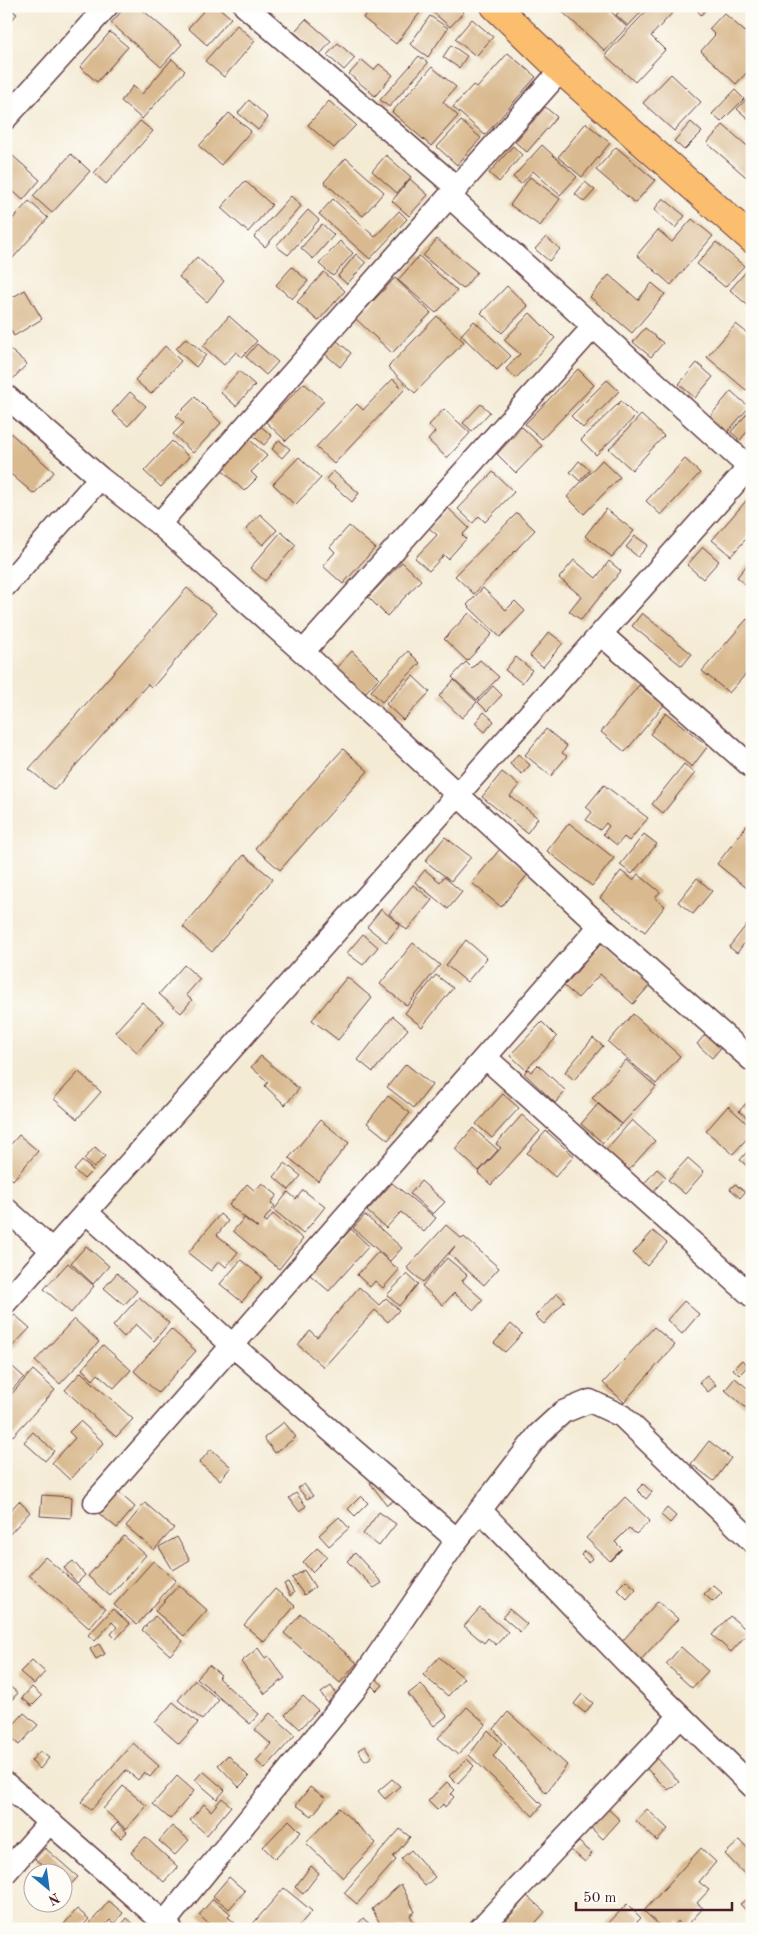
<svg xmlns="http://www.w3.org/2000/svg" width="758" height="1935" font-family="'Old Standard TT',serif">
<rect width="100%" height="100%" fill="#fdfcf7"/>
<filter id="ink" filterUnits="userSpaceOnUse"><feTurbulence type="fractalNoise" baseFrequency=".02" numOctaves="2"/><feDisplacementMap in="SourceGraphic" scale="10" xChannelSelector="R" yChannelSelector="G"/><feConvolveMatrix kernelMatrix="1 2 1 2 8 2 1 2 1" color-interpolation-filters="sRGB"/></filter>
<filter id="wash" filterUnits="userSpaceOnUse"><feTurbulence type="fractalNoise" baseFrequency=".0096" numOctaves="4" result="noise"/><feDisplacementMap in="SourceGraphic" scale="20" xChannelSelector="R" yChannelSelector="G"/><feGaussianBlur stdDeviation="1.12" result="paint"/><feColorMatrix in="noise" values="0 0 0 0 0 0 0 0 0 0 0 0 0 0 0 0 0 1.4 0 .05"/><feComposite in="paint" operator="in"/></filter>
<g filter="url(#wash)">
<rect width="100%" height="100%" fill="#f4ebd5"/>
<g id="blocks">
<path fill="#d9b98f" d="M6 6 17 14 6 27Z
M126 6H138L182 44 161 67 111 23Z
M208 6H217L231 18 207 45 188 28Z
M372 6H417L422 10 396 44 363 18Z
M426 6H457L464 12 450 27Z
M556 6H605L627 27 605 51Z
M624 6H647L628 26 616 15Z
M651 6H671L675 10 651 36 665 50 635 82 605 55Z
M694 6H709L701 15Z
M724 13 752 38V67L736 84 701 51 715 35 709 29Z
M430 16 448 28 428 57 410 44Z
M306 19 331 41 320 55 294 32Z
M472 19 493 37 476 56 455 39Z
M237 25 255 41 224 77 205 61Z
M110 32 128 47 97 82 80 67Z
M338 43 355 58 344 70 327 55Z
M451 45 467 56 459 68 443 57Z
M508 53 536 77 485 135 453 107 473 85 477 88Z
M419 56 428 63 389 107 380 100Z
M172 59 185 71 142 119 121 101 133 86 142 94Z
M362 60 374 70 379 64 393 75 375 96 349 74Z
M432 67 456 87 443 102 458 116 431 146 392 112Z
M671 74 701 102 674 131 643 103Z
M735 90 744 99 721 122 712 114Z
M752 93V122L737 109Z
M249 100 268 118 258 130 238 113Z
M329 101 356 125 334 148 308 125Z
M545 107 557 117 527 152 515 142Z
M229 113 251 131 221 165 199 146Z
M140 121 153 131 106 184 94 173Z
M461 121 481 138 457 165 437 147Z
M691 122 702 132 684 150 674 141Z
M586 123 610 143 582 177 558 157Z
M723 125 752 150V182L707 143Z
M542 145 577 177 560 195 533 171 521 184 513 177Z
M513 146 522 155 499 182 489 173Z
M616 147 655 180 635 203 596 170Z
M71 154 90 171 52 213 33 196Z
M386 155 411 177 397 193 372 171Z
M13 156 40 180 23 200 6 185V163Z
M346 158 384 192 363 216 324 182Z
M530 177 560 199 540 226 510 205Z
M410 179 428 195 409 216 392 201Z
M245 181 272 205 248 232 221 208Z
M585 182 595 190 584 202 575 194Z
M291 196 301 206 265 247 254 237Z
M663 198 685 216 675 228 654 210Z
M333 199 375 237 399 211 407 219 370 259 319 214Z
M29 201 48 218 6 266V226Z
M308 210 319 220 288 255 276 246Z
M692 219 713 236 671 285 637 255 658 230 672 242Z
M322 224 334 235 313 259 301 248Z
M546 237 560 249 549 261 535 249Z
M437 239 477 272 463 289 423 256Z
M340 241 353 253 333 276 319 264Z
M716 242 744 266 725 287 697 264Z
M356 254 366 263 347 284 338 276Z
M419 256 457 291 436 313 398 280Z
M197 257 224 281 207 302 179 277Z
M292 267 308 281 292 299 276 285Z
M749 268 752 271V309L730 290Z
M324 272 345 291 318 321 297 302Z
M609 275 638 300 652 283 665 294 632 333 590 297Z
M395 278 431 313 392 353 356 319Z
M507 286 528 306 502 333 481 313Z
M25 290 42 319 14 336 6 322V301Z
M530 313 555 338 516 378 506 369 520 354 504 340Z
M229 316 257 341 242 357 236 352 224 365 203 346Z
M437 316 464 342 415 393 388 367Z
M474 321 511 356 497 370 461 335Z
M736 324 752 337V383L746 390 707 357Z
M645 328 663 343 651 357 633 342Z
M186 338 206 355 196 367 176 349Z
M336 340 351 353 340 367 324 353Z
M257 344 278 362 266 375 246 357Z
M165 346 181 361 151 394 135 380Z
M7 347 27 364 10 382 6 378Z
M697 363 713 377 695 398 679 384Z
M578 369 594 385 542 439 525 424Z
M239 371 255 385 236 406 220 392Z
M393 379 404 390 334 464 316 447 357 404 363 410Z
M607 380 619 391 583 428 571 416Z
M304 383 324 401 286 441 266 422Z
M731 391 749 407 725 435 707 420Z
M130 392 146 406 128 426 112 412Z
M195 397 221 423 193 453 173 434 184 423 176 416Z
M621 401 636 416 596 455 581 440Z
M481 404 490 412 472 431 463 423Z
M752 408V426L740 440 731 432Z
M444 409 470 433 447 458 428 440 435 432 429 425Z
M641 415 664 436 632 470 609 449Z
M257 423 272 436 264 445 249 432Z
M522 427 542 446 516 473 497 454Z
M6 429 54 472 34 494 6 470Z
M248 438 267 456 251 472 257 478 244 491 220 468Z
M279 440 290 449 282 458 272 449Z
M172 441 189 457 161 487 144 471Z
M299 457 321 478 295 505 273 484Z
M685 459 700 473 661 515 646 501Z
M602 460 620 477 584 514 567 497Z
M579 461 590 470 580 481 570 472Z
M333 471 359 493 352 502 326 479Z
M493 472 514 492 485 522 479 516 473 523 458 509Z
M752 494V532L731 556 712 540Z
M448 508 469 528 462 535 466 539 448 559 444 555 429 571 415 558 437 535 429 528Z
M606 509 634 531 612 557 585 536Z
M517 513 535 530 474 594 455 576Z
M260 514 277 530 263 545 246 529Z
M349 526 375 548 343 584 323 566 335 552 330 547Z
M281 532 296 545 265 581 250 568Z
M635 536 648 545 638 557 626 547Z
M703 547 719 561 703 579 687 565Z
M752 559V590L737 577Z
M574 560 596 578 609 561 621 571 581 620 569 611 581 596 559 578Z
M402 562 421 580 387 616 368 597Z
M187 588 216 613 152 688 148 684 54 790 29 769Z
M483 588 506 610 515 601 525 611 500 637 467 605Z
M469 613 492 634 467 661 444 639Z
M642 613 692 654 682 666 632 626Z
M747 619 752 623V667L729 693 702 671Z
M549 632 563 643 543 667 530 656Z
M352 651 379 678 364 694 336 668Z
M408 651 420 663 382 702 371 691Z
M516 657 532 670 522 683 505 670Z
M480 660 499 677 477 700 452 677 466 662 472 668Z
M413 676 430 692 403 720 386 704Z
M454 680 477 702 462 718 439 696Z
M639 685 664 705 625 752 601 732Z
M493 686 502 695 487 711 478 702Z
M484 712 494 721 485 732 475 723Z
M666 713 708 746 692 767 650 734Z
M546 729 567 746 562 753 567 756 551 776 525 755Z
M343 749 368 771 280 870 255 848Z
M518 754 530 765 522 774 510 764Z
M684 764 695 773 663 813 652 804Z
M502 772 519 785 510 796 538 818 527 833 482 797Z
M604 785 648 818 629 841 624 837 617 845 603 834 609 826 606 823 600 830 586 820 592 812 586 807Z
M569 823 614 858 592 886 547 851Z
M747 825 752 829V885L748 889 717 864Z
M644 834 657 844 632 874 620 865Z
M445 837 471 857 451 881 425 861Z
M500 849 529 873 501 907 472 883Z
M244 855 273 879 212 952 183 927Z
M425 870 440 882 444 877 462 892 448 909 415 882Z
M621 871 633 880 638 874 660 892 655 898 665 906 645 932 600 898Z
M697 878 712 891 693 914 678 902Z
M413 885 432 900 407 930 389 914Z
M381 909 400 925 386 942 367 927Z
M752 918V941L748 938 737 953 729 947Z
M363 934 378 947 363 965 347 953Z
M466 940 487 958 467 982 446 965Z
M603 942 650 985 633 1004 600 974 578 998 564 986Z
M413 943 440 965 407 1006 380 984Z
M184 965 200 979 186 995 192 1000 181 1013 159 994Z
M436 975 453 988 422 1027 405 1013Z
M347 977 372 998 338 1040 312 1020Z
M142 1002 164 1021 137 1052 115 1032Z
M633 1014 680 1056 656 1084 608 1042Z
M393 1016 408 1029 373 1072 358 1060Z
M542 1022 557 1037 526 1070 510 1055Z
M709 1030 725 1043 712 1058 697 1044Z
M593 1038 603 1046 574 1080 565 1072Z
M261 1056 299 1089 285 1105 265 1086 268 1082 251 1067Z
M626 1060 656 1087 622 1124 592 1098Z
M406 1064 432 1085 414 1108 387 1087Z
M538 1065 566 1091 555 1103 524 1073 528 1069 531 1072Z
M79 1072 101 1092 77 1119 54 1099Z
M503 1094 519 1108 492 1138 476 1124Z
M388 1096 410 1113 388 1140 367 1123Z
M752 1097V1122L739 1111Z
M598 1104 621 1124 603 1143 581 1124Z
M728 1106 752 1128V1133L733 1154 706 1131Z
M522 1115 540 1131 491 1185 478 1173 501 1148 496 1144Z
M320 1120 349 1143 318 1181 289 1158Z
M632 1120 655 1141 626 1173 603 1153Z
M473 1128 498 1150 479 1171 455 1149Z
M546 1131 574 1156 555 1177 527 1153Z
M19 1135 38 1151 13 1180 6 1174V1150Z
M752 1146V1170L740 1160Z
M95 1147 105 1156 94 1168 84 1159Z
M688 1158 704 1172 685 1194 668 1180Z
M82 1161 93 1170 84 1179 74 1170Z
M285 1163 301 1176 289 1190 274 1177Z
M657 1169 666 1177 650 1195 641 1187Z
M421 1181 445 1202 433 1214 410 1194Z
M262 1183 277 1195 271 1203 275 1206 264 1220 267 1222 273 1214 303 1239 279 1269 233 1231 244 1218 258 1228 229 1205 247 1184 255 1191Z
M392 1183 436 1218 424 1232 401 1212 386 1228 367 1211Z
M735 1184 745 1192 740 1198 730 1189Z
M303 1190 325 1207 303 1234 274 1210 288 1192 296 1199Z
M220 1214 228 1221 217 1235 238 1252 226 1267 219 1261 211 1271 188 1253Z
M365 1215 402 1248 390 1261 353 1228Z
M446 1225 462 1239 464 1237 499 1268 484 1285 449 1254 455 1246 423 1282 407 1268Z
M351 1229 369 1246 329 1291 310 1275Z
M653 1231 667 1243 647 1266 633 1253Z
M86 1246 109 1266 93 1284 71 1263Z
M378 1252 399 1270 383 1288 375 1281 370 1287 357 1275Z
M447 1258 467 1275 462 1281 483 1300 474 1310 454 1293 443 1305 422 1286Z
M241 1260 262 1277 242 1302 220 1284Z
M68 1263 94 1286 71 1313 44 1289Z
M117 1273 137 1291 124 1305 104 1288Z
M407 1274 418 1284 399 1306 387 1295Z
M359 1287 379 1305 386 1298 399 1310 388 1322 375 1310 324 1367 298 1345 310 1331 317 1337Z
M557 1293 565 1301 544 1324 535 1316Z
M139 1297 169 1323 154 1341 136 1324 124 1337 113 1326Z
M684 1301 699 1314 682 1334 667 1320Z
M15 1315 30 1328 6 1353V1324Z
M74 1319 99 1342 60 1384 35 1361Z
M511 1324 522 1334 505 1352 494 1343Z
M654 1327 675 1345 624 1402 603 1383Z
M171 1329 196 1351 158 1393 134 1371Z
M103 1345 131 1370 114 1388 98 1374 93 1380 82 1369Z
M742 1360 748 1366 739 1375 733 1369Z
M6 1361 24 1377 6 1396Z
M33 1370 55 1390 13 1436 6 1430V1400Z
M81 1372 133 1419 116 1437 65 1390Z
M707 1375 716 1385 708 1392 699 1382Z
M735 1378 752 1392V1413L725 1390Z
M80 1421 104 1443 70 1480 52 1463 75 1438 69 1432Z
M284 1422 296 1437 275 1453 264 1438Z
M33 1432 54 1451 45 1461 24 1442Z
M709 1441 731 1458 714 1481 691 1464Z
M211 1449 231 1467 220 1480 199 1463Z
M378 1478 396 1499 387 1505 370 1483Z
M304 1484 313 1496 307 1499 298 1488Z
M643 1484 652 1492 646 1499 637 1490Z
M115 1489 135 1507 117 1528 96 1511Z
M296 1493 306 1506 299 1511 289 1498Z
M42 1495 72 1497 71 1518 40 1516Z
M361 1496 368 1503 355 1516 348 1509Z
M625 1497 650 1521 636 1534 629 1528 615 1542 622 1549 610 1561 586 1538Z
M19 1501 30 1512 8 1536 6 1515Z
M145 1503 174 1528 154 1550 126 1526Z
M667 1508 676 1516 670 1523 661 1515Z
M379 1512 396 1524 379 1546 363 1534Z
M339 1517 349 1528 329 1546 319 1535Z
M124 1536 146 1555 110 1596 88 1576Z
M177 1537 190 1560 173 1570 159 1547Z
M317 1548 327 1557 312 1572 303 1562Z
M584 1551 593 1558 588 1562 581 1555Z
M355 1553 382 1583 374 1588 347 1561Z
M45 1557 105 1609 89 1628 29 1575Z
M73 1561 85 1575 77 1583 64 1568Z
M153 1561 176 1580 137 1625 114 1605Z
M304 1570 315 1587 304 1595 292 1578Z
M626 1580 636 1589 627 1599 617 1589Z
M288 1582 294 1593 290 1596 284 1584Z
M179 1585 207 1610 184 1636 155 1611Z
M713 1585 722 1593 713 1602 704 1594Z
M275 1589 295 1606 264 1642 244 1625Z
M658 1601 678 1619 637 1664 618 1646Z
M480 1608 508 1632 496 1645 488 1638 484 1643 464 1626Z
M113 1609 130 1624 116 1639 111 1634 117 1627 112 1622 95 1641 88 1635Z
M509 1609 527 1624 520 1632 503 1617Z
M301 1614 357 1663 340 1683 284 1633Z
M155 1616 183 1641 170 1655 142 1630Z
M730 1616 749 1632 731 1652 712 1635Z
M99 1644 105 1654 96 1659 90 1649Z
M681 1647 708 1671 692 1688 666 1664Z
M258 1648 265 1658 268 1656 285 1678 265 1694 241 1662Z
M439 1657 464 1678 448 1696 423 1675Z
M32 1660 45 1672 34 1684 20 1672Z
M209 1665 221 1675 218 1678 259 1714 250 1724 197 1678Z
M375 1678 383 1685 377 1691 370 1684Z
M195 1680 219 1700 202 1720 178 1700Z
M421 1684 447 1716 434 1726 408 1694Z
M9 1686 18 1693 6 1706V1689Z
M331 1686 338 1697 328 1704 321 1693Z
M32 1687 42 1696 32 1706 22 1698Z
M582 1694 593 1703 585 1713 574 1704Z
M303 1696 318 1710 300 1729 285 1715Z
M173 1702 198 1723 179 1744 155 1723Z
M467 1707 486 1724 458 1755 438 1738Z
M508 1712 567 1765 546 1793 494 1729Z
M24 1713 38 1725 19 1745 6 1733Z
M270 1713 295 1735 265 1769 256 1761 271 1744 255 1730Z
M488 1730 502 1744 493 1756 542 1805 533 1816 469 1755Z
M133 1743 159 1766 150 1777 144 1772 138 1780 126 1770 91 1810 81 1802Z
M365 1746 372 1757 365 1761 358 1750Z
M40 1751 49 1758 40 1769 31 1761Z
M228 1755 249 1777 239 1787 218 1765Z
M657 1758 679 1782 668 1790 644 1766Z
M467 1759 474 1766 457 1784 449 1776Z
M203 1771 225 1790 217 1799 195 1780Z
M177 1776 194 1791 170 1819 153 1804Z
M392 1779 400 1786 385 1799 378 1791Z
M447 1782 455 1790 451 1794 454 1797 445 1807 443 1804 437 1810 428 1801Z
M123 1786 147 1806 126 1829 103 1809Z
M310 1787 326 1798 312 1816 296 1805Z
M222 1798 231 1806 207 1835 190 1820 204 1804 211 1811Z
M339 1808 376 1843 343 1878 306 1843Z
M608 1809 620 1820 603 1839 591 1828Z
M647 1809 668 1829 657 1841 636 1821Z
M289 1820 301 1832 275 1859 263 1847Z
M117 1823 127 1832 121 1838 111 1830Z
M172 1826 189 1840 175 1855 159 1841Z
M400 1829 410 1837 393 1857 396 1860 357 1904 344 1893Z
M145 1837 178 1867 164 1882 131 1853Z
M740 1840 752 1853 751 1881 725 1854Z
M579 1842 592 1853 585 1862 571 1850Z
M45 1848 78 1877 68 1887 62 1883V1872H51L35 1859Z
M701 1848 716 1862 699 1882 709 1890 697 1903 703 1908 685 1928 678 1921 672 1929H663L644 1911Z
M411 1850 435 1877 425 1886 401 1859Z
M311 1866 319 1873 303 1894 295 1887Z
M229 1877 245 1891 229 1909 213 1896Z
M401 1884 415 1912 410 1915 416 1928 383 1929 372 1909Z
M284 1888 312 1911 296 1929H252L250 1927Z
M752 1895V1917L740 1904Z
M527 1896 545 1912 530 1929H499Z
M213 1899 231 1914 228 1917 241 1929H214L199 1915Z
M109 1901 123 1913 114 1924 110 1920 102 1929H85Z
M627 1904 641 1918 630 1929H603Z
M77 1909 89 1919 80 1929H60Z
M127 1918 139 1929H118Z
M363 1918 375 1929H354Z"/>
</g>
</g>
<g filter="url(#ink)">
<use href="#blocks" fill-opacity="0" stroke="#643e44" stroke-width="1"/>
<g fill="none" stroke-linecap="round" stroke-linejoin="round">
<defs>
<path id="minor" d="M245 6 457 188
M6 118 107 6
M450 197 752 470
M6 396 100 478 159 524 303 652 600 926 752 1060
M159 524 561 70
M6 585 100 478
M601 634 752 767
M303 652 594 326
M486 1058 752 1296
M6 1209 52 1250
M86 1212 232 1345 457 1540
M6 1302 752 464
M95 1502 600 926
M480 1510 634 1670 752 1786
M6 1784 171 1929
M6 1872 50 1822
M164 1923 355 1689 457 1540 539 1434 563 1412 590 1401 622 1416 752 1541
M480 1929 680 1716"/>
<path id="major" d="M495 6 561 70 752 239"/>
</defs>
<use href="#minor" stroke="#643e44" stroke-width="25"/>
<use href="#major" stroke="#643e44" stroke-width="30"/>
<use href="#minor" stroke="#fff" stroke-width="22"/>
<use href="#major" stroke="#fbbd6e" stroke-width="28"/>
</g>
</g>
<rect width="758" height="1935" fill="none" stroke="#fdfcf7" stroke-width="25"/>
<g transform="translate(48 1888) rotate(151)"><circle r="24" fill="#fdfcf7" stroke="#b5a4a5"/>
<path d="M0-4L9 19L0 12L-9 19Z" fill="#1f6fb2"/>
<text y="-8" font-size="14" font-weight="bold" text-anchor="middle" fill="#4a1f2b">N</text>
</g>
<path d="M576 1902v8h156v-8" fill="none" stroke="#4a1f2b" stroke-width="2.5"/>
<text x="583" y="1902" font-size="15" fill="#4a1f2b" stroke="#fdfcf7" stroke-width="4" paint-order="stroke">50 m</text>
</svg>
